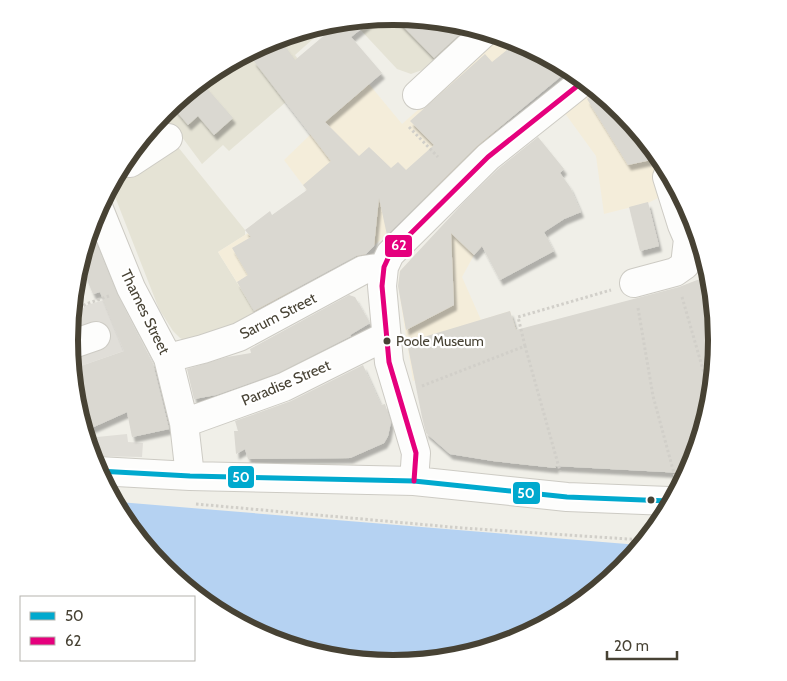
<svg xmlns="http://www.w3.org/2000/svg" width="787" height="681" font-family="Cabin,sans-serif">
<defs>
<filter id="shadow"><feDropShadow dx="3" dy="5.5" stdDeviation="1" flood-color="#0004"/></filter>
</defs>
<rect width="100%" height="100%" fill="#f0efe8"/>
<path fill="#e5e3d5" d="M394 16 457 23 469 26 425 69 411 74 397 69 355 24Z
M323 30 295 55 338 111 286 102 229 151 223 145 202 164 176 129 136 153 164 111 270 41Z
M178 147 245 230V235L218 252 256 313 227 331 186 341 180 338 173 331 159 309 112 189 122 175Z"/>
<path fill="#f4edda" d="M497 35 518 41 565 73 527 103 498 129 359 260 284 160 311 134 369 84 402 124 444 87Z
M593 92 623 111 644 144 659 178 662 196 648 203 604 214 596 156 564 112Z
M478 188 497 207 495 232 474 255 462 277 481 320 510 311 521 343 413 381 398 285 400 271Z
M248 233 293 293 256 313 218 252Z"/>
<path fill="#e0ded8" d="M104 300 124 351 75 368 69 340 74 315 87 305Z
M127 434 128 442 143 443 142 457 92 456 90 447H97V437Z"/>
<path fill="#b5d2f2" d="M119 502 639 545 623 570 517 640 393 665 269 640 164 570Z"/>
<path fill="#dad8d1" filter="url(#shadow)" d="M393 16 448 22 460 34 434 58Z
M371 21 351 37 382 73 325 122 359 156 369 147 391 168 398 162 406 170 434 145 410 121 485 54 492 62 518 41 565 73 477 146 387 235 379 198 374 246 366 254 356 256 254 311 237 282 248 275 232 248 251 237 245 230 270 211 272 215 307 190 303 185 331 161 253 60 281 41 295 60 333 28Z
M204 85 233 118 214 135 198 116 188 125 172 106Z
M593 92 623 111 644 144 651 160 628 165 587 99Z
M538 137 564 169 560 173 570 187 581 212 564 219 544 232 554 251 500 280 482 246 474 255 451 233 454 305 406 330 398 286 400 271 465 201 498 169Z
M648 202 659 246 640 251 629 207Z
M91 231 117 294 153 364 169 429 132 437 127 412 87 430 75 368 124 351 100 292 93 294 83 270Z
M705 277 718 341 693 465 688 472 683 473 555 466 556 468 493 461 450 454 426 433 422 417 407 342 510 311 516 330 679 287Z
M349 295 355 297 370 323 350 335 351 336 278 373 216 395 194 399 187 369 227 357 251 353 250 349Z
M363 365 381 405 385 404 391 422 388 436 384 443 350 458 248 459 245 449 236 454 234 431H238L235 421 291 401Z"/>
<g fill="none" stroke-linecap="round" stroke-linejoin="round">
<defs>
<path id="minor" d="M417 95 486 31
M130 163 168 138
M667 177 682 225 688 239
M99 209 131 288 168 358 184 423 190 476
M634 283 675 272 685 265 688 239
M70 345 96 336
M168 358 203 349 239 337 363 270 384 267
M184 423 284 387 386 336
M98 471 190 476 414 481 567 497 669 501
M414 481 416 453 389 362 382 286 384 267 390 254 488 157 581 83"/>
</defs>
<use href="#minor" stroke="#cdcbc4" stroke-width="30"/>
<path stroke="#d1cfc9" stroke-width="3" stroke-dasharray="2.5 2.5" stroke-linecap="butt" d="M409 127 438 157
M682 297 708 387
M638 308 653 396 675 477
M75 311 86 304 109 296
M525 346 518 317 611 290
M422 386 525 346 560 471
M196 504 462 528 643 540"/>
<use href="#minor" stroke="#fdfdfc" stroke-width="28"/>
<defs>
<path id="bus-1" d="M98 471 190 476 414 481 567 497 669 501"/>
<path id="bus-2" d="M414 481 416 453 389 362 382 286 384 267 390 254 488 157 581 83"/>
</defs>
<use href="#bus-1" stroke="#fff" stroke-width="9"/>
<use href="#bus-2" stroke="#fff" stroke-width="9"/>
<use href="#bus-1" stroke="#00a9ce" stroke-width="5"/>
<use href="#bus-2" stroke="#e5007d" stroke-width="5"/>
</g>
<g fill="#474234" stroke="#fff" stroke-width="2">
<circle cx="387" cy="341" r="4.5"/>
<circle cx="651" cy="500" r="4.5"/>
</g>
<g text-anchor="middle" stroke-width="4.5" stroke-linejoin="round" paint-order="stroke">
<g font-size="14" fill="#474234" stroke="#fff" text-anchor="start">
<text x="396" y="346">Poole Museum</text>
</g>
<g font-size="15" fill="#474234" stroke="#fff">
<text transform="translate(145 312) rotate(64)" y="5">Thames Street</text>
<text transform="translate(278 316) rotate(-27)" y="5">Sarum Street</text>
<text transform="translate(286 383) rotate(-23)" y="5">Paradise Street</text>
</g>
</g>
<path d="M0 0H787V681H0ZM78 340a315 315 0 1 1 630 0a315 315 0 1 1-630 0Z" fill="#fff" fill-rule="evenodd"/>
<path fill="none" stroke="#474234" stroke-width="6" d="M78 340a315 315 0 1 1 630 0a315 315 0 1 1-630 0Z"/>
<g stroke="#fff" stroke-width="2">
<rect x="384" y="234" width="29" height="24" rx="5" fill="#e5007d"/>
<rect x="227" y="465" width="28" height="24" rx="5" fill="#00a9ce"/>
<rect x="512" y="481" width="29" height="24" rx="5" fill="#00a9ce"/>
</g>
<g font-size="14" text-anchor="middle" font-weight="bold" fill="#fff">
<text x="399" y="250">62</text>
<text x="241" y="482">50</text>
<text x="526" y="498">50</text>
</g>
<rect x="20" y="596" width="175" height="65" fill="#ffffff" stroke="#b5b3ae"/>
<rect x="30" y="612" width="25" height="8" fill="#00a9ce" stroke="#b5b3ae"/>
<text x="65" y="621" font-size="15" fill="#474234">50</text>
<rect x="30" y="637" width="25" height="8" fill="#e5007d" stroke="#b5b3ae"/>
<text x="65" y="646" font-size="15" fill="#474234">62</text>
<path d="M607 651v8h70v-8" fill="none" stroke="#474234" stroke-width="2.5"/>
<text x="614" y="651" font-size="15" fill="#474234" stroke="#ffffff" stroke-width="4" paint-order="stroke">20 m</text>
</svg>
